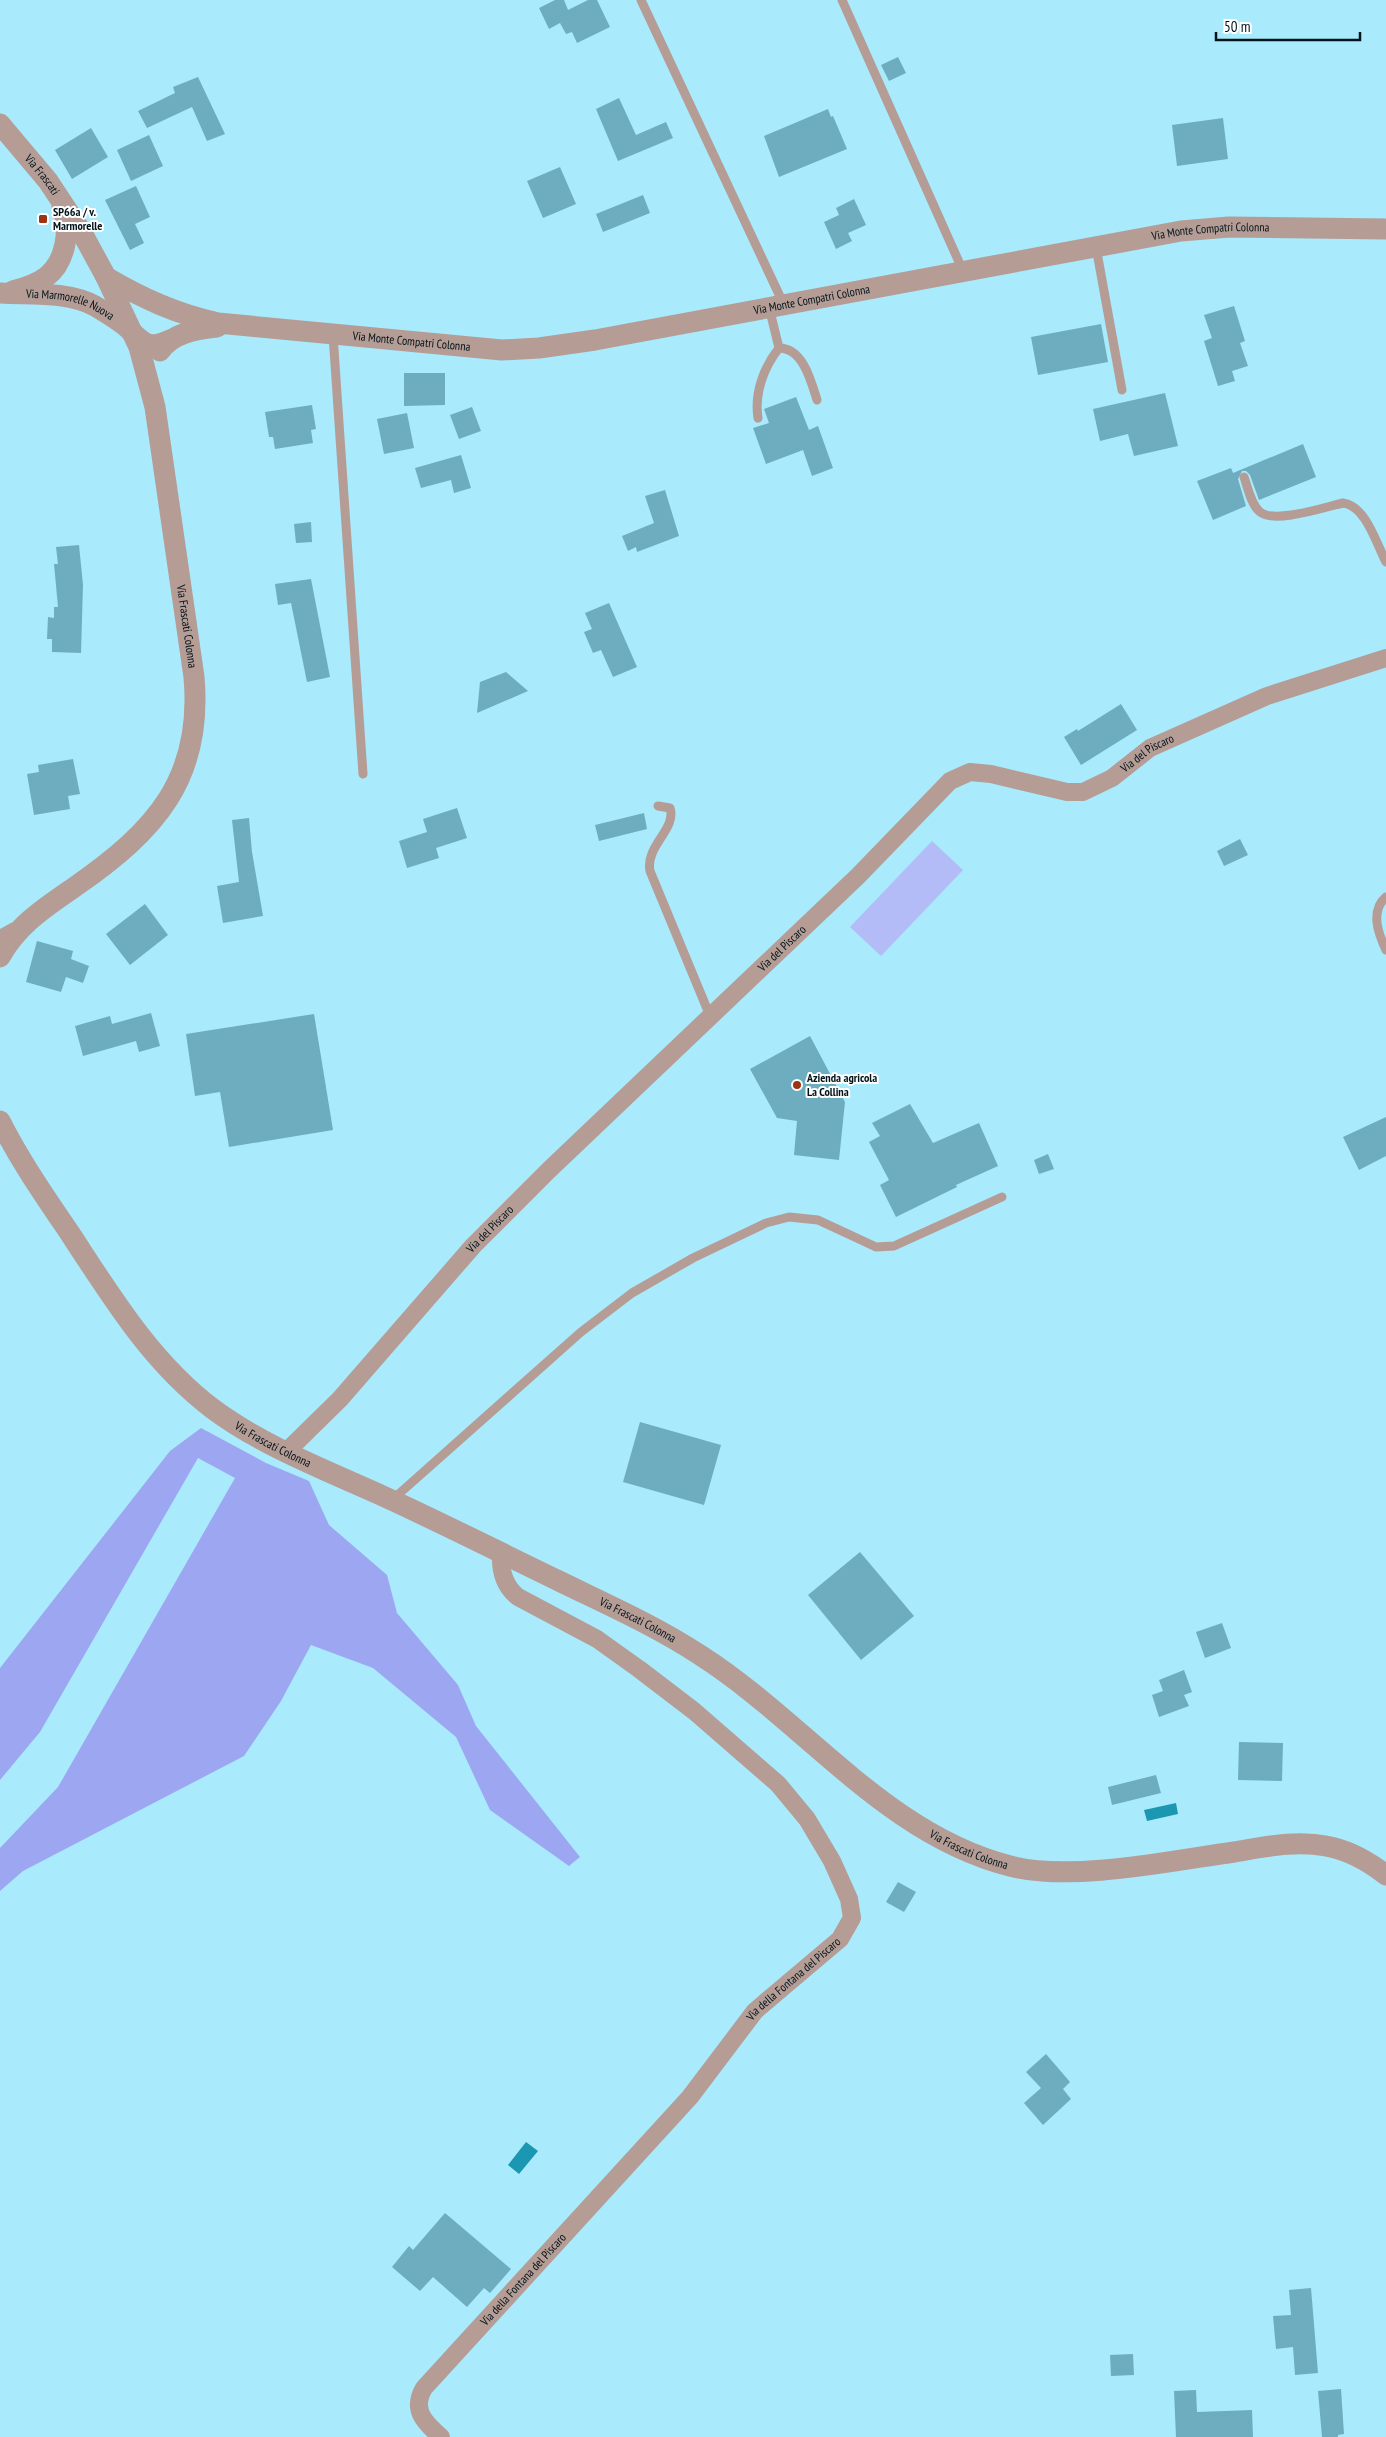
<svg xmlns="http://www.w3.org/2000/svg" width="1386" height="2437" font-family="'PT Sans Narrow',sans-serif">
<rect width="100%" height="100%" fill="#a9eafd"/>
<path fill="#b3bcf6" d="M932 841 963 870 881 956 850 927Z"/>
<path fill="#9da7f1" d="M201 1428 266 1463 309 1481 329 1525 387 1575 397 1613 458 1685 476 1726 580 1857 569 1866 490 1810 456 1737 373 1668 311 1645 281 1701 244 1756 23 1871 0 1891V1848L58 1787 235 1478 198 1458 40 1732 0 1780V1668L170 1451Z"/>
<path fill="#1b97b1" d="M1176 1803 1178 1814 1147 1821 1144 1810Z
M526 2142 538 2151 519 2174 508 2165Z"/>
<path fill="#6dadbf" d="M555 0H564L568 10 588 0H597L610 27 577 43 572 32 566 34 560 23 549 29 539 8Z
M898 57 906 73 889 81 881 65Z
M198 77 225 134 207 141 192 107 147 128 138 111 175 93 173 87Z
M619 98 636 135 666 122 673 138 618 161 596 109Z
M828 109 831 117 833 116 847 149 779 177 764 136Z
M1223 118 1228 159 1177 166 1172 125Z
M91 128 108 157 72 179 55 150Z
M149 135 163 166 131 181 117 150Z
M560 167 576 204 543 218 527 181Z
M136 186 150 217 135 224 144 243 130 250 105 200Z
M643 195 650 213 603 232 596 214Z
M854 199 866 225 848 233 852 241 836 249 824 222 839 215 836 208Z
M1234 306 1245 341 1240 343 1248 366 1232 371 1235 381 1218 386 1204 341 1212 338 1204 315Z
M1101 324 1108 362 1038 375 1031 337Z
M404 373H445V405L404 406Z
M1165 393 1178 446 1134 456 1128 434 1100 441 1093 409Z
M796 397 809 430 818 426 833 468 812 476 803 450 766 464 753 428 769 423 764 409Z
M312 405 316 429 311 430 313 443 275 449 273 437H269L265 412Z
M472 407 481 431 459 439 450 415Z
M407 413 414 448 384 454 377 419Z
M1303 444 1316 477 1259 500 1250 475 1246 471H1242L1238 479 1246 506 1213 520 1197 481 1231 468 1233 473Z
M461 455 471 488 454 493 451 480 421 488 415 468Z
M665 490 679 536 637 552 636 547 628 551 622 536 654 523 645 496Z
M311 522 312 542 296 543 294 524Z
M79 545 83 585 81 653 52 652V639H47L48 617 54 618V607H58L54 564H58L56 547Z
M311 579 330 677 307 682 291 603 278 605 275 584Z
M609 603 637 667 613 677 601 650 593 653 584 632 592 629 585 613Z
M506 672 528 691 477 713 480 682Z
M1121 704 1137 730 1081 765 1064 737 1077 729 1078 731Z
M73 759 80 794 68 796 70 809 34 815 27 774 39 772 38 765Z
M457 808 467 838 436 848 439 858 407 868 399 841 427 832 423 819Z
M644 813 647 829 599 841 595 825Z
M249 818 252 852 263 916 223 923 217 886 239 882 232 820Z
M1240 839 1248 855 1224 866 1217 851Z
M145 904 168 935 130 965 106 934Z
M37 941 73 951 71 959 89 966 83 983 66 977 61 992 26 982Z
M151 1013 160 1046 139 1052 136 1041 83 1056 75 1026 110 1016 112 1024Z
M314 1014 333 1130 229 1147 220 1092 195 1096 186 1034Z
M810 1036 845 1102 839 1160 794 1155 797 1121 777 1118 750 1069Z
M910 1104 933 1143 979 1123 998 1166 956 1185 957 1187 896 1217 880 1185 889 1180 869 1142 880 1136 872 1123Z
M1386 1117V1156L1359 1170 1343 1137Z
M1048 1154 1054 1169 1039 1174 1034 1160Z
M640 1422 721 1445 704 1505 623 1482Z
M860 1552 914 1616 861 1660 808 1595Z
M1222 1623 1231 1648 1205 1658 1196 1632Z
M1184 1670 1192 1692 1184 1695 1189 1706 1159 1717 1152 1695 1163 1691 1159 1680Z
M1239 1742 1283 1743 1282 1781 1238 1780Z
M1156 1775 1161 1793 1112 1805 1108 1787Z
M898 1882 916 1892 904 1912 886 1902Z
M1046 2054 1070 2082 1063 2089 1071 2099 1043 2125 1024 2103 1041 2088 1026 2072Z
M445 2213 511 2269 490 2293 484 2288 467 2307 433 2277 420 2291 392 2267 409 2246 413 2250Z
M1311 2288 1318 2373 1295 2375 1293 2347 1276 2349 1273 2316 1291 2315 1289 2290Z
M1133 2354 1134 2375 1111 2376 1110 2355Z
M1341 2389 1344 2434 1338 2435V2437H1322L1318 2391Z
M1196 2390 1197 2412 1252 2410 1253 2437H1176L1174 2391Z"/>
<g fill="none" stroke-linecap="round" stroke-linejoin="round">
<path stroke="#b59c95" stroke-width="9" d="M641 0 784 305
M842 0 963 271
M1096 247 1122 390
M769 307 779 348
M333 335 363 774
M758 418C754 393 764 367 779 348 803 348 811 381 817 400
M1244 477C1248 488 1251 505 1260 512 1275 524 1325 507 1343 503 1366 506 1376 543 1386 562
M658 806 670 808C677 829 645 846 650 871L710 1016
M1386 897C1370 911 1378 933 1386 950
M0 934 13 927
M392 1500 581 1332 632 1293 693 1258 766 1223 789 1217 818 1220 876 1247 894 1246 1002 1197"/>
<g stroke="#b59c95" stroke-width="18">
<path id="s1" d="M287 1451 340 1399 473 1246 549 1170 858 876 950 781 970 772 991 774 1067 792H1083L1112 778 1150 748 1267 696 1386 658"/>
<path id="s2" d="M441 2437C425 2423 411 2410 424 2388L690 2097 755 2011 840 1939 852 1918 849 1899 832 1861 807 1819 778 1784 694 1711 639 1669 597 1639 518 1597C504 1586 500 1570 501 1553"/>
</g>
<g stroke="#b59c95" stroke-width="21">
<path id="s3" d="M0 124 48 181 81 231 106 277 139 347 155 407 194 677C203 779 155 831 76 886 46 907 18 924 0 957"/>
<path id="s4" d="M106 277C142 298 176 314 218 323L502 350 539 348 595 340 1181 231 1229 227 1386 229"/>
<path d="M13 291C24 288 37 284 46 277 66 262 71 229 62 207"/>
<path id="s5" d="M0 293C30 295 68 291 95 306 105 312 115 318 124 325 141 339 145 352 170 340"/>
<path d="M160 351C172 333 197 329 217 327"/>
<path id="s6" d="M0 1121C20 1161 46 1198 71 1235 113 1299 152 1363 213 1409 264 1447 328 1471 385 1497 444 1524 501 1553 559 1581 606 1604 656 1626 700 1655 805 1722 885 1834 1010 1866 1071 1882 1171 1861 1234 1852 1265 1847 1296 1840 1326 1846 1349 1850 1368 1861 1386 1875"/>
</g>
</g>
<g fill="#9b3412" stroke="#fff" stroke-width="2">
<rect x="38" y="214" width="10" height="10" rx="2.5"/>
<circle cx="797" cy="1085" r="5"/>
</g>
<g text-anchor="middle" stroke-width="4" stroke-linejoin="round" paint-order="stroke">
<g font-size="12" fill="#00141b" stroke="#fff">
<text dy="4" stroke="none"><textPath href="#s3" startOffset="66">Via Frascati</textPath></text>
<text dy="4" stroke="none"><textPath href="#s4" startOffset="1126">Via Monte Compatri Colonna</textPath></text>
<text dy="4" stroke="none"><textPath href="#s4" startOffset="721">Via Monte Compatri Colonna</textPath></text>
<text dy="4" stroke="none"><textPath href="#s5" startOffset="72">Via Marmorelle Nuova</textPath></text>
<text dy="4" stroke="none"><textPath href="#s4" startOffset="316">Via Monte Compatri Colonna</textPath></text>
<text dy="4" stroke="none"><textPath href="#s3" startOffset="548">Via Frascati Colonna</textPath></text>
<text dy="4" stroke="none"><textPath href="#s1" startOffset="1156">Via del Piscaro</textPath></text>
<text dy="4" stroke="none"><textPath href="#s1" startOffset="706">Via del Piscaro</textPath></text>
<text dy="4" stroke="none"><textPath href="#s1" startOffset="301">Via del Piscaro</textPath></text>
<text dy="4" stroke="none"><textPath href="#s6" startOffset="430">Via Frascati Colonna</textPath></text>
<text dy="4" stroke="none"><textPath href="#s6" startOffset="835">Via Frascati Colonna</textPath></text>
<text dy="4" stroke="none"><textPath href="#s6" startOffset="1240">Via Frascati Colonna</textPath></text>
<text dy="4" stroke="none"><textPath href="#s2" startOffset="610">Via della Fontana del Piscaro</textPath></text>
<text dy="4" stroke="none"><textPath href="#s2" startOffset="205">Via della Fontana del Piscaro</textPath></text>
</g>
<g font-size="12" font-weight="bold" fill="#00141b" stroke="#fff" text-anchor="start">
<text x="53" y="216">SP66a / v.<tspan x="53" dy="14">Marmorelle</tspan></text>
<text x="807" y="1082">Azienda agricola<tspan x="807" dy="14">La Collina</tspan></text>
</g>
</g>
<path d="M1216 32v8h144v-8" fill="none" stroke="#00141b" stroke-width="2.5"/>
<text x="1224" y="32" font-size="15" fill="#00141b" stroke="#ffffff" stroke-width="4" paint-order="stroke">50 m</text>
</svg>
